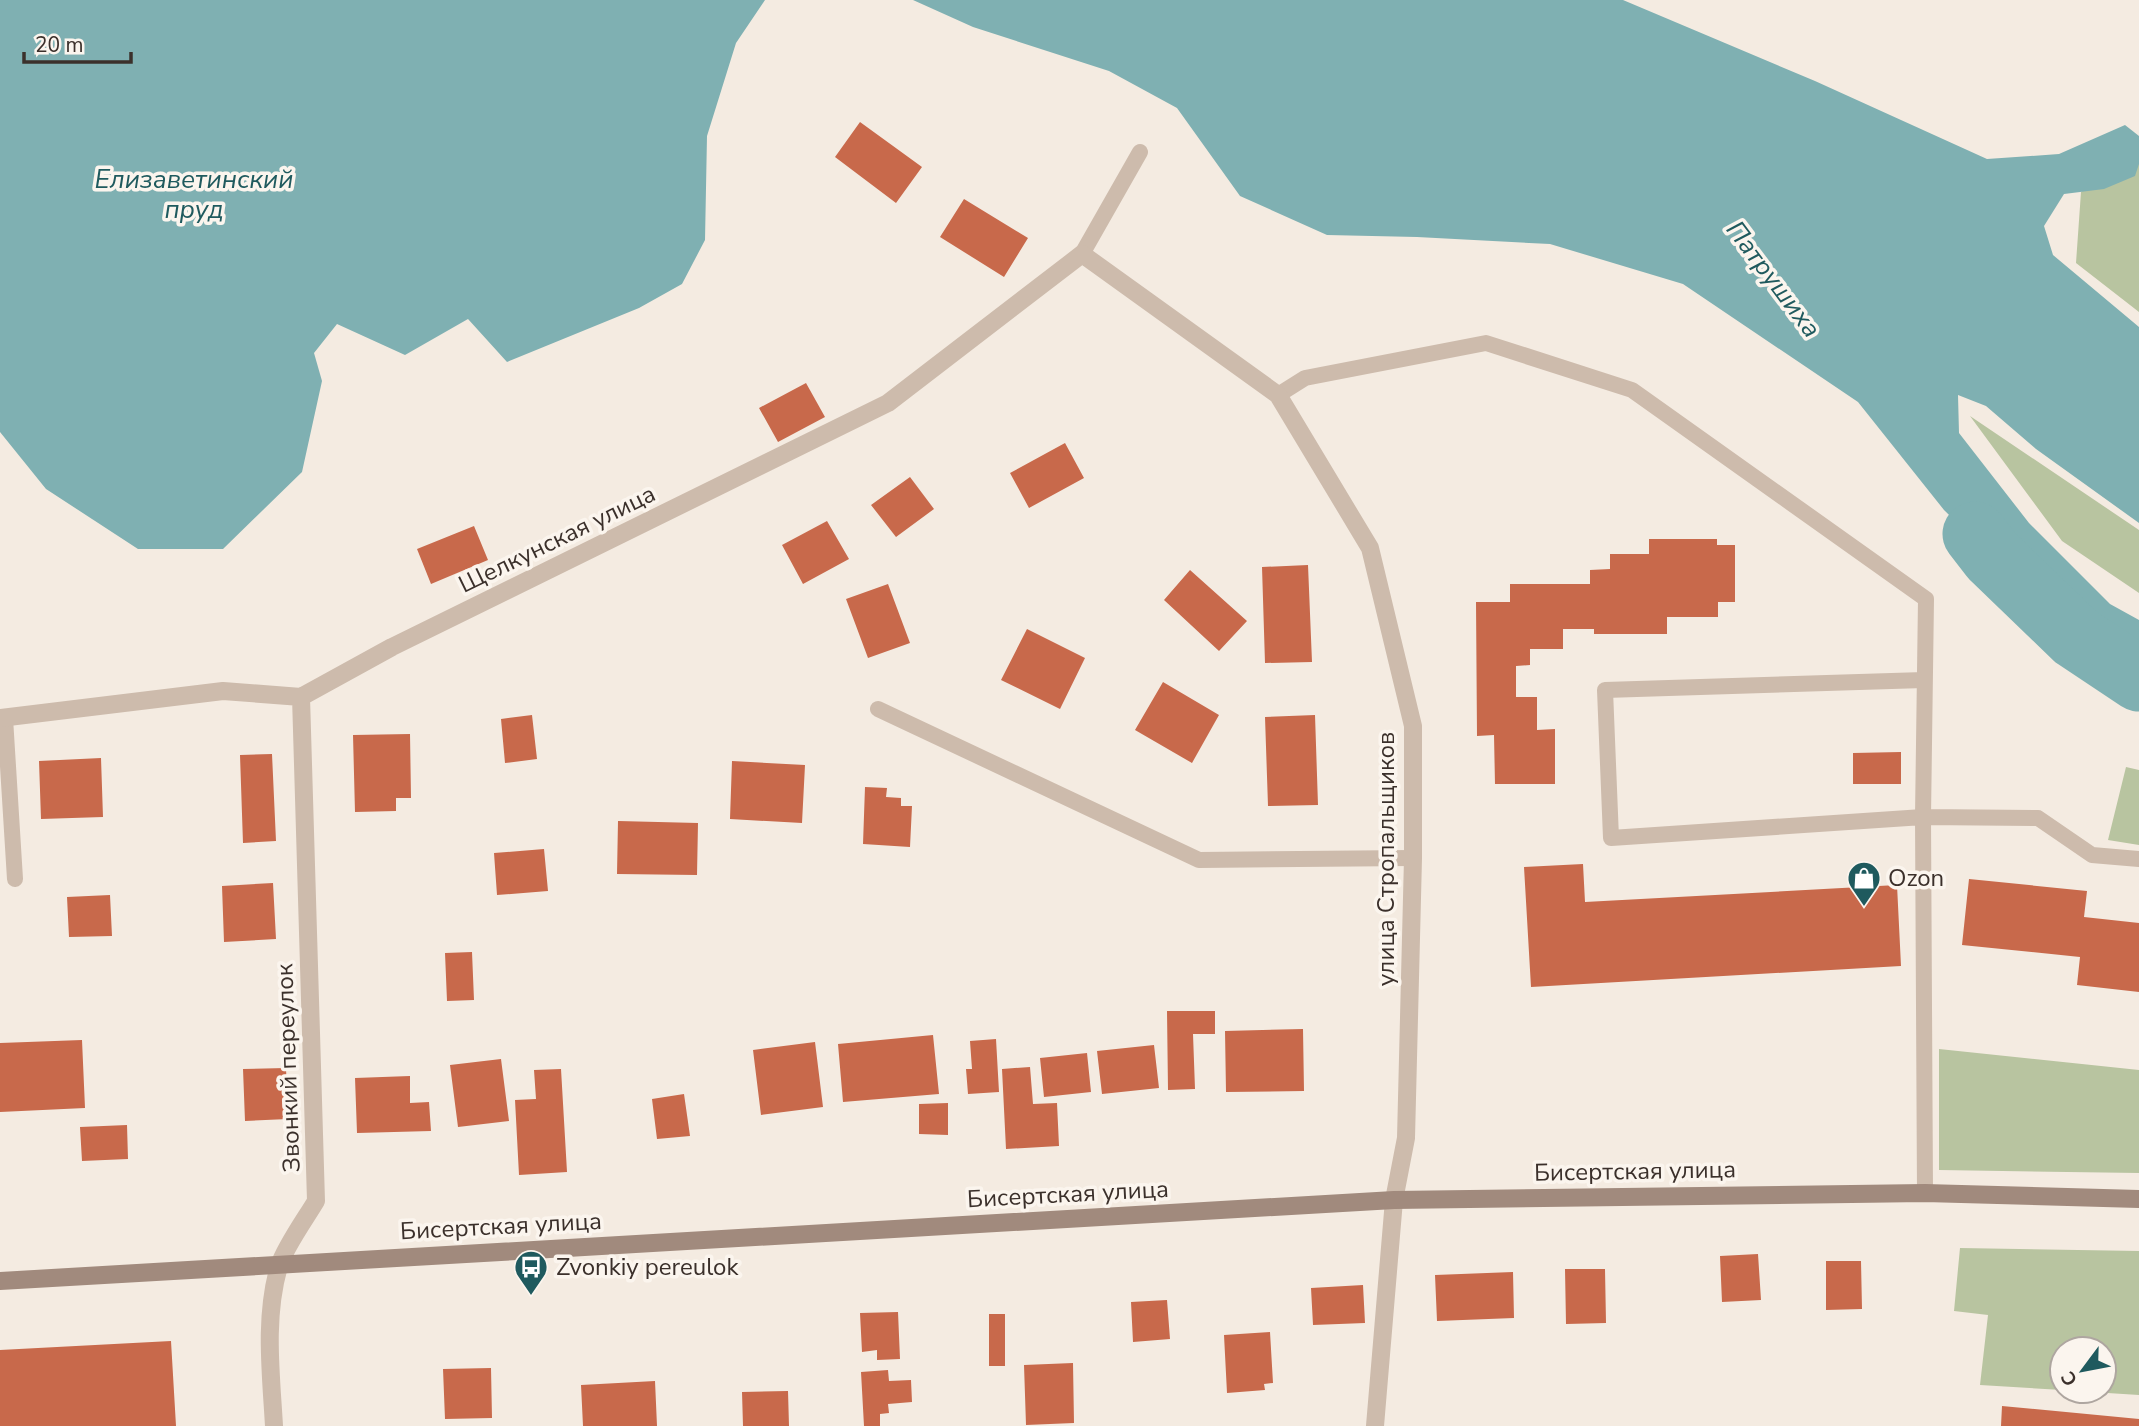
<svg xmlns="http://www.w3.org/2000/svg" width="2139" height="1426" font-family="'Nunito Sans',sans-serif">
<rect width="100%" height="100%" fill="#f4ebe1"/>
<path fill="#b8c4a0" d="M2139 151V312L2076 263 2081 192Z
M1970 416 2139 530V593L2062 541Z
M2126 767 2139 770V845L2108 840Z
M1939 1049 2139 1070V1173L1939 1170Z
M1960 1248 2139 1251V1395L2076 1391H2104V1349H2062V1390L1980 1385 1988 1315 1954 1311Z"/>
<path fill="#7fb0b2" d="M0 0H765L736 43 707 136 705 240 682 284 639 308 507 362 468 319 405 355 337 324 314 353 322 381 302 472 223 549H138L46 489 0 432Z
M913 0H1623L1815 81 1987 159 2059 154 2125 125 2139 136V164L2135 176 2104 189 2064 194 2044 226 2053 255 2139 327V523L2036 449 1986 406 1958 395 1959 433 2029 523 2110 604 2139 620V678L2094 651 2007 572 1944 510 1858 402 1683 284 1550 244 1417 237 1327 235 1240 196 1177 108 1109 71 973 27Z"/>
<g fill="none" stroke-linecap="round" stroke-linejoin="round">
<path stroke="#7fb0b2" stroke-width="65" d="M1975 534 1992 556 2076 637 2139 679"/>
</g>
<path fill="#c8694b" d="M860 122 922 167 896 203 835 157Z
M964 199 1028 238 1004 277 940 237Z
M806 383 825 417 778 442 759 408Z
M1065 443 1084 478 1029 508 1010 473Z
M910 477 934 509 896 537 871 505Z
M827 521 849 559 803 584 782 545Z
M474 526 488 560 431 584 417 549Z
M1649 539H1717V545H1735V602H1718V617H1667V634H1594V629H1563V649H1530V665L1516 666V697H1537V730L1555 729V784H1495L1494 735 1477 736 1476 602H1510V584H1590V570L1610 569V554H1649Z
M1308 565 1312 662 1265 663 1262 567Z
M1190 570 1247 621 1219 651 1164 600Z
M888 584 910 643 868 658 846 599Z
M1027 629 1085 658 1060 709 1001 680Z
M1163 682 1219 715 1192 763 1135 730Z
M532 715 537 759 505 763 501 719Z
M1315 715 1318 805 1268 806 1265 717Z
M410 734 411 798H396V811L355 812 353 735Z
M1901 752V784H1853V753Z
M272 754 276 841 243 843 240 755Z
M101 758 103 817 41 819 39 761Z
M732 761 805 765 802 823 730 819Z
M865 787 887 788 886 797 901 798V806H912L910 847 863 844Z
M618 821 698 823 697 875 617 874Z
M544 849 548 891 497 895 494 853Z
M1583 864 1585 902 1897 885 1901 966 1531 987 1524 867Z
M1969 879 2087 891 2084 917 2139 923V992L2077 985 2080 957 1962 945Z
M273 883 276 939 224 942 222 886Z
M110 895 112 936 69 937 67 897Z
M472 952 474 1000 447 1001 445 953Z
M1167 1011H1215V1034H1193L1195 1089 1168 1090Z
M1303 1029 1304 1091 1226 1092 1225 1031Z
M933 1035 939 1094 843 1102 838 1044Z
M996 1039 999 1092 968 1094 966 1069H972L970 1041Z
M82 1040 85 1108 0 1112V1043Z
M815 1042 823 1107 761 1115 753 1050Z
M1154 1045 1159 1088 1102 1094 1097 1051Z
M1087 1053 1091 1092 1044 1097 1040 1058Z
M501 1059 509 1121 458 1127 450 1065Z
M1030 1067 1033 1104 1057 1103 1059 1146 1006 1149 1002 1069Z
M286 1068 288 1119 245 1121 243 1069Z
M561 1069 567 1172 519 1175 515 1100 536 1099 534 1070Z
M410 1076V1103L429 1102 431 1131 357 1133 355 1078Z
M684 1094 690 1136 657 1139 652 1099Z
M948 1103V1135L919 1134V1104Z
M127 1125 128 1159 82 1161 80 1127Z
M1758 1254 1761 1300 1722 1302 1720 1256Z
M1826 1261H1861L1862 1309 1826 1310Z
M1565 1269H1605L1606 1323 1566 1324Z
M1513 1272 1514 1318 1437 1321 1435 1275Z
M1363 1285 1365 1323 1313 1325 1311 1288Z
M1167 1300 1170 1339 1133 1342 1131 1302Z
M898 1312 900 1359 877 1360V1350L862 1352 860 1313Z
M989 1314H1005V1366H989Z
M1270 1332 1273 1383 1264 1384 1265 1390 1227 1393 1224 1335Z
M171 1341 176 1426H0V1350Z
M1073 1363 1074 1423 1026 1425 1024 1365Z
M491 1368 492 1418 445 1419 443 1369Z
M888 1370 889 1381 911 1380 912 1402 888 1404 889 1413 880 1414V1426H864L861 1372Z
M655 1381 657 1426H583L581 1385Z
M788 1391 789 1426H743L742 1392Z
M2002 1406 2139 1419V1426H2001Z"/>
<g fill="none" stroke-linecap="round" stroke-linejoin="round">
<path stroke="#cdbbac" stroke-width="16" d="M1082 254 1140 152
M1278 395 1305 378 1486 343 1632 390 1926 599 1923 817 2038 818 2092 855 2139 859
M1924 680 1605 690 1611 838 1923 817 1925 1193
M878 709 1199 860 1413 858
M5 718 15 879"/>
<path stroke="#cdbbac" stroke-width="18" d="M0 718 223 691 301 697 392 647 888 403 1082 254 1278 395 1370 548 1413 726V858L1406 1138 1394 1200 1375 1426
M274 1426C271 1373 264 1318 279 1266 285 1247 306 1218 316 1201L301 697"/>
<path stroke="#a18a7d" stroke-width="18" d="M0 1281 1394 1200 1925 1193 2139 1199"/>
</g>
<defs>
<symbol id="shop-pin" viewBox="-11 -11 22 30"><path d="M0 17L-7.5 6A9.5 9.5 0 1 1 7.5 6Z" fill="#1f5a5e" stroke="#fbf5ee"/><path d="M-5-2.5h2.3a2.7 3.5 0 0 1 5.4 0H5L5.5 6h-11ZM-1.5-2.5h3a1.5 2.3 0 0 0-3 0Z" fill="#fff"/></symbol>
<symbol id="bus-pin" viewBox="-11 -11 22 30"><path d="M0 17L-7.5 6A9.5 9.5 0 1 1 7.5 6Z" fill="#1f5a5e" stroke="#fbf5ee"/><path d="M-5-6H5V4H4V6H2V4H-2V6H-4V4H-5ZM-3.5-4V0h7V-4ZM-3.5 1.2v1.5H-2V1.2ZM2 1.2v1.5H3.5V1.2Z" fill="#fff"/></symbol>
</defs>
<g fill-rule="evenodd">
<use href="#shop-pin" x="1845" y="859" width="38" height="52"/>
<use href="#bus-pin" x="512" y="1248" width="38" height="52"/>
</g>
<g text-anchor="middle" stroke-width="7" stroke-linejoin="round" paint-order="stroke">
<g font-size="24" fill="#3b302b" stroke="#fbf5ee">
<text transform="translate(557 539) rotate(-26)" y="8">Щелкунская улица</text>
<text transform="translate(1386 859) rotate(-90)" y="8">улица Стропальщиков</text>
<text transform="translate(288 1068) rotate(-92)" y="8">Звонкий переулок</text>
<text transform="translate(1635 1171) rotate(-1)" y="8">Бисертская улица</text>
<text transform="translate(1068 1194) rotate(-3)" y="8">Бисертская улица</text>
<text transform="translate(501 1226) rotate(-3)" y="8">Бисертская улица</text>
</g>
<g font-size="24" fill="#3b302b" stroke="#fbf5ee" text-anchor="start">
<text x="1888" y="886">Ozon</text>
<text x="556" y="1275">Zvonkiy pereulok</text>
</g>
<g font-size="26" font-style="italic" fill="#1f5a5e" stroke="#fbf5ee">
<text x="194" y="188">Елизаветинский<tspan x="194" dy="30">пруд</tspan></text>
<text transform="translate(1774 279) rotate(53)" y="9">Патрушиха</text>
</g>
</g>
<g transform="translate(2083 1370) rotate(238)"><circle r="33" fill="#fbf5ee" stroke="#aea6a0" stroke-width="2"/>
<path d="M0-5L12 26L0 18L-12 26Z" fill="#1f5a5e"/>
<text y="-10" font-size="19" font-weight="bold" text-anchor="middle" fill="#3b302b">С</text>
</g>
<path d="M24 52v10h107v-10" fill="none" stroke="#3b302b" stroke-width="3.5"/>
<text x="35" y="52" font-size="21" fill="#3b302b" stroke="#fbf5ee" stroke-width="5" paint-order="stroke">20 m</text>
</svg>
